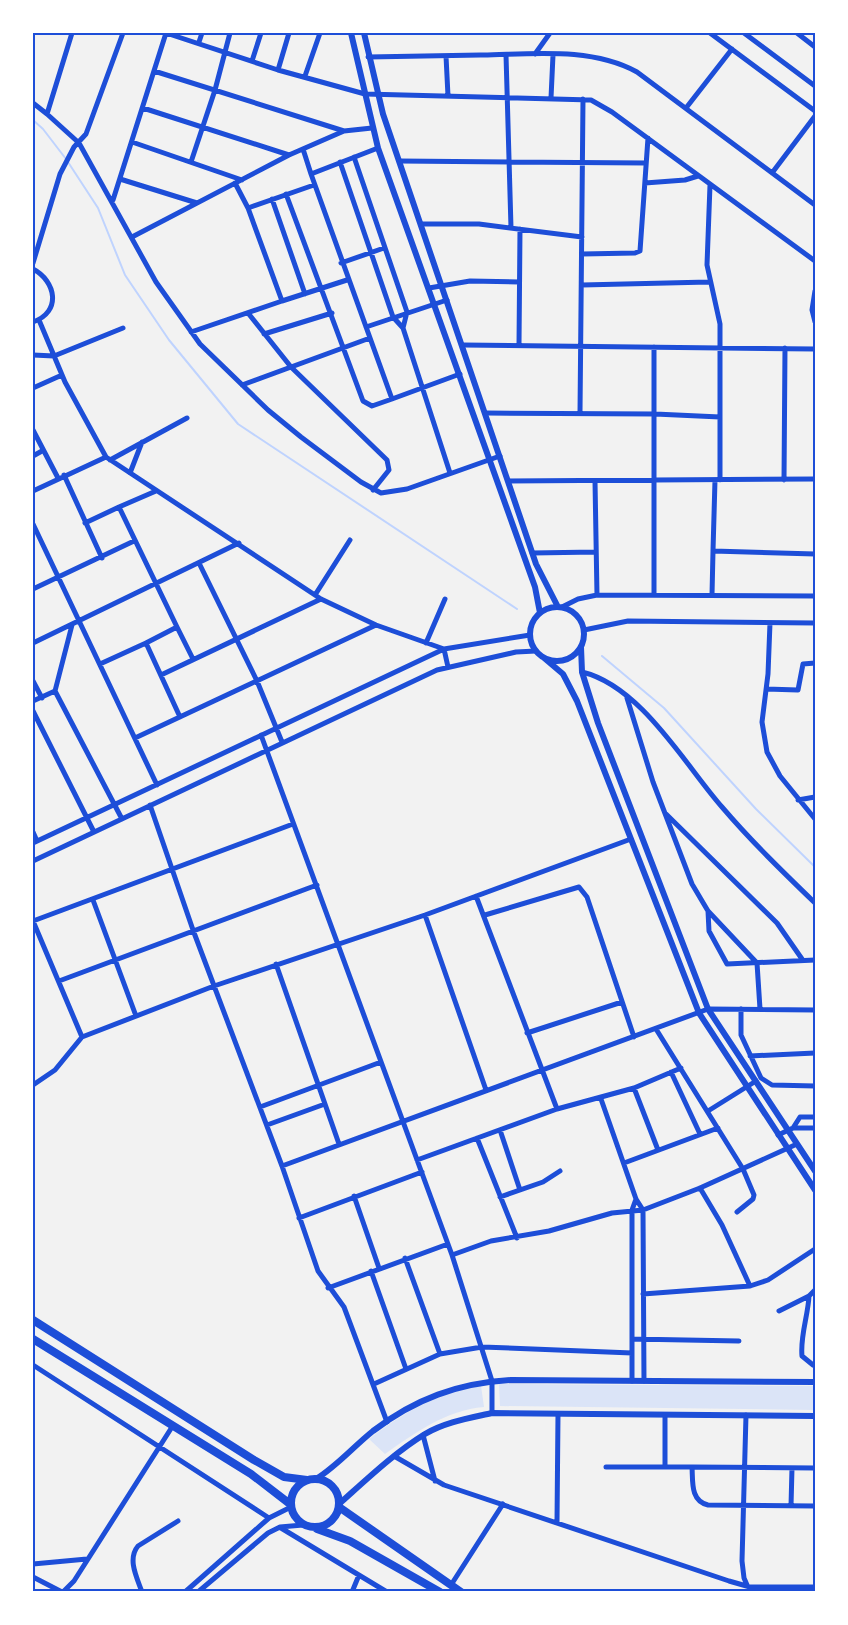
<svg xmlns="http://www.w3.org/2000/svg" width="848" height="1625" font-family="Karla,sans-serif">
<rect width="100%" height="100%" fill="#f2f2f2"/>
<path fill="#dbe4f7" d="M499 1384 815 1386V1410L500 1406Z
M481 1386 484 1407C446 1410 415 1433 385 1454L369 1439C407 1410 435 1395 481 1386Z"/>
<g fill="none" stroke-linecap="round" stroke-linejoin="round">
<path stroke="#bfd3fe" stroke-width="2" d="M33 120 43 129 66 159 98 208 125 275 169 340 238 424 517 609
M602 656 664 708 756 809 815 867"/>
<path stroke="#1d4ed8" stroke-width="5" d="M72 33 47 114 79 143 156 282 200 344 268 410 301 437 361 482 381 493 407 489 500 456
M166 33 278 70 365 94 591 100 612 112 815 261
M710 33 815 111
M744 33 815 86
M797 33 815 47
M199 42 202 33
M535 54 550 33
M506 55 511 228
M446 56 448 96
M368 57C407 56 445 56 483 55 534 54 591 47 637 72L815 205
M252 61 261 33
M278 70 289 33
M154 71 344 131
M305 76 320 33
M551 98 553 55
M33 103 47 114
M143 108 289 155
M686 108 732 49
M132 142 242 180
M378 148 311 174 392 399 460 374
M303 149 311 174
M354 157 407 312 403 328
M399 161 646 163
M191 162 215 90 230 33
M340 162 393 317 403 328 450 473
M772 173 815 116
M120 179 197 203
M235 183 248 208
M645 183 685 180 698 176
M314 185 248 208 282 301 347 280
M710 185 707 265 720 324V480
M286 194 363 401 372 406 392 399
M272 199 305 294
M113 200 166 33
M421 224H479L582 237
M132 237 289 155 344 131 372 128
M582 254 635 253 640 251 648 138
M33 263 60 174 74 147 86 134 123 33
M341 263 384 248
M33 269C56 281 62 312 33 322
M582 285 709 282
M429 288 470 281 519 282
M815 291 812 310 815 322
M248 313 291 367 387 460 389 470 373 490
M39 320 65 382 106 457 321 599 376 625 444 649 448 667
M366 327 447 300
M191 332 282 301
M264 334 332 313
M463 345 815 349
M519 345 520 229
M33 355 54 356 123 328
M242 385 370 338
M33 388 62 375
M486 413 655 414 720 417
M580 413 583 99
M33 430 58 478
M33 456 42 451
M110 460 187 418
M130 473 142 442
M64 475 102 558
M715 480 713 551 815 554
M784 480 785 348
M508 481 815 479
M595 481 597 595
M33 491 106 457
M156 491 119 507 177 627
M85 523 119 507
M33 524 157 785
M532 553 596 552
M199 563 257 681 282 742
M33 589 134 541
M654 594V347
M315 595 350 540
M712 595 713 551
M562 607 578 599 597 595 815 596
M770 623 768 674 762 722 767 752 780 776 815 819
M72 625 55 691 122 819
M584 630 628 621 815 623
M33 643 239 543
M426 643 445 599
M100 664 146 643
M582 672C641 686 685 765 722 807 751 841 783 872 815 903
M161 675 321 599
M33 681 42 698
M766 689 798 690 803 664 815 663
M627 698 653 782 692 884 708 911 757 963 760 1009
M33 701 55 691
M33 711 94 832
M180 717 146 643 177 627 193 659
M261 735 452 1255 492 1381V1413
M135 738 376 625
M798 800 815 797
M150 805 193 930 282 1166 318 1271 344 1307 387 1422
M666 814 777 923 802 959
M33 832 37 841
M33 843 444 649 530 635
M33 861 437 670 516 652 536 651
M476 896 557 1109
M93 900 136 1016
M708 911 709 931 727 964 815 960
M425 915 486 1090
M485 915 579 887 587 897 634 1037
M33 921 82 1037 214 986 425 915 631 839
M33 921 293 824
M276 964 339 1144
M59 981 317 885
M741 1009V1035L761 1078 772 1085 815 1086
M656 1029 743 1169 754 1195 753 1199 737 1212
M527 1033 622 1002
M750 1056 815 1053
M671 1072 700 1134
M33 1085 55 1070 82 1037
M634 1088 658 1150
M601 1099 636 1199 643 1210 644 1381
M260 1107 381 1062
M708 1111 756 1081
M267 1125 325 1104
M793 1128 800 1117H815
M500 1130 520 1190
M778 1135 793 1128H815
M477 1138 517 1238
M417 1160 557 1109 634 1088 681 1068
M624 1163 718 1128
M282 1166 708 1009 815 1010
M700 1188 722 1225 750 1286 768 1280 815 1249
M354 1196 379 1268
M500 1197 543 1182 560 1171
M299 1218 422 1172
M452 1255 491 1241 549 1231 612 1213 643 1210 700 1188 797 1144
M405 1258 440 1354
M371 1271 406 1369
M328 1288 448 1244
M643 1294 750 1286
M779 1311 809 1296
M632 1339 739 1341
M33 1365 269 1518
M813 1365 802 1356C800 1336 808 1316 809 1296L815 1290
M632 1381V1210L636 1199
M374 1384 440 1354 482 1347 632 1353
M746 1415 742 1561 744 1578 750 1592
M423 1435 435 1481
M394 1456 444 1485 729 1581 750 1587H815
M665 1465V1415
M606 1467H692C693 1481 690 1501 708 1505L815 1506
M692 1467 815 1468
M791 1506 792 1468
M557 1522 558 1414
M281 1528 387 1592
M33 1564 87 1559
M33 1577 62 1592
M451 1585 503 1504
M63 1592 74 1581 172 1427
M142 1592C137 1578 127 1559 138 1546L178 1521
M185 1592 269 1518 291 1507
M198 1592 268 1533 280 1527 303 1525
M352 1592 359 1575"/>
<path stroke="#1d4ed8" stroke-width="6" d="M351 33 378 148 535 587 540 613
M364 33 383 114 536 564 558 607
M530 634a27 27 0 1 1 54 0a27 27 0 1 1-54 0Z
M581 647 582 672 598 723 708 1009 815 1171
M543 657 563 674 577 701 699 1013 815 1190
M316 1479C337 1466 353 1447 373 1431 415 1399 458 1383 511 1380L815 1382
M339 1504C366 1480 394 1453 425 1434 445 1422 470 1418 492 1413L815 1416"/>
<path stroke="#1d4ed8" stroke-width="8" d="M33 1320 254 1460 284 1477 307 1480
M33 1339 251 1474 290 1504
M291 1503a24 24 0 1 1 48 0a24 24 0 1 1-48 0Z
M339 1507 461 1592
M317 1529 350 1541 440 1592"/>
</g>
<rect width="848" height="1625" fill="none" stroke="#ffffff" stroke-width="69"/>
<rect x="34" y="34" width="780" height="1556" fill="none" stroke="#1d4ed8" stroke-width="2"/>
</svg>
